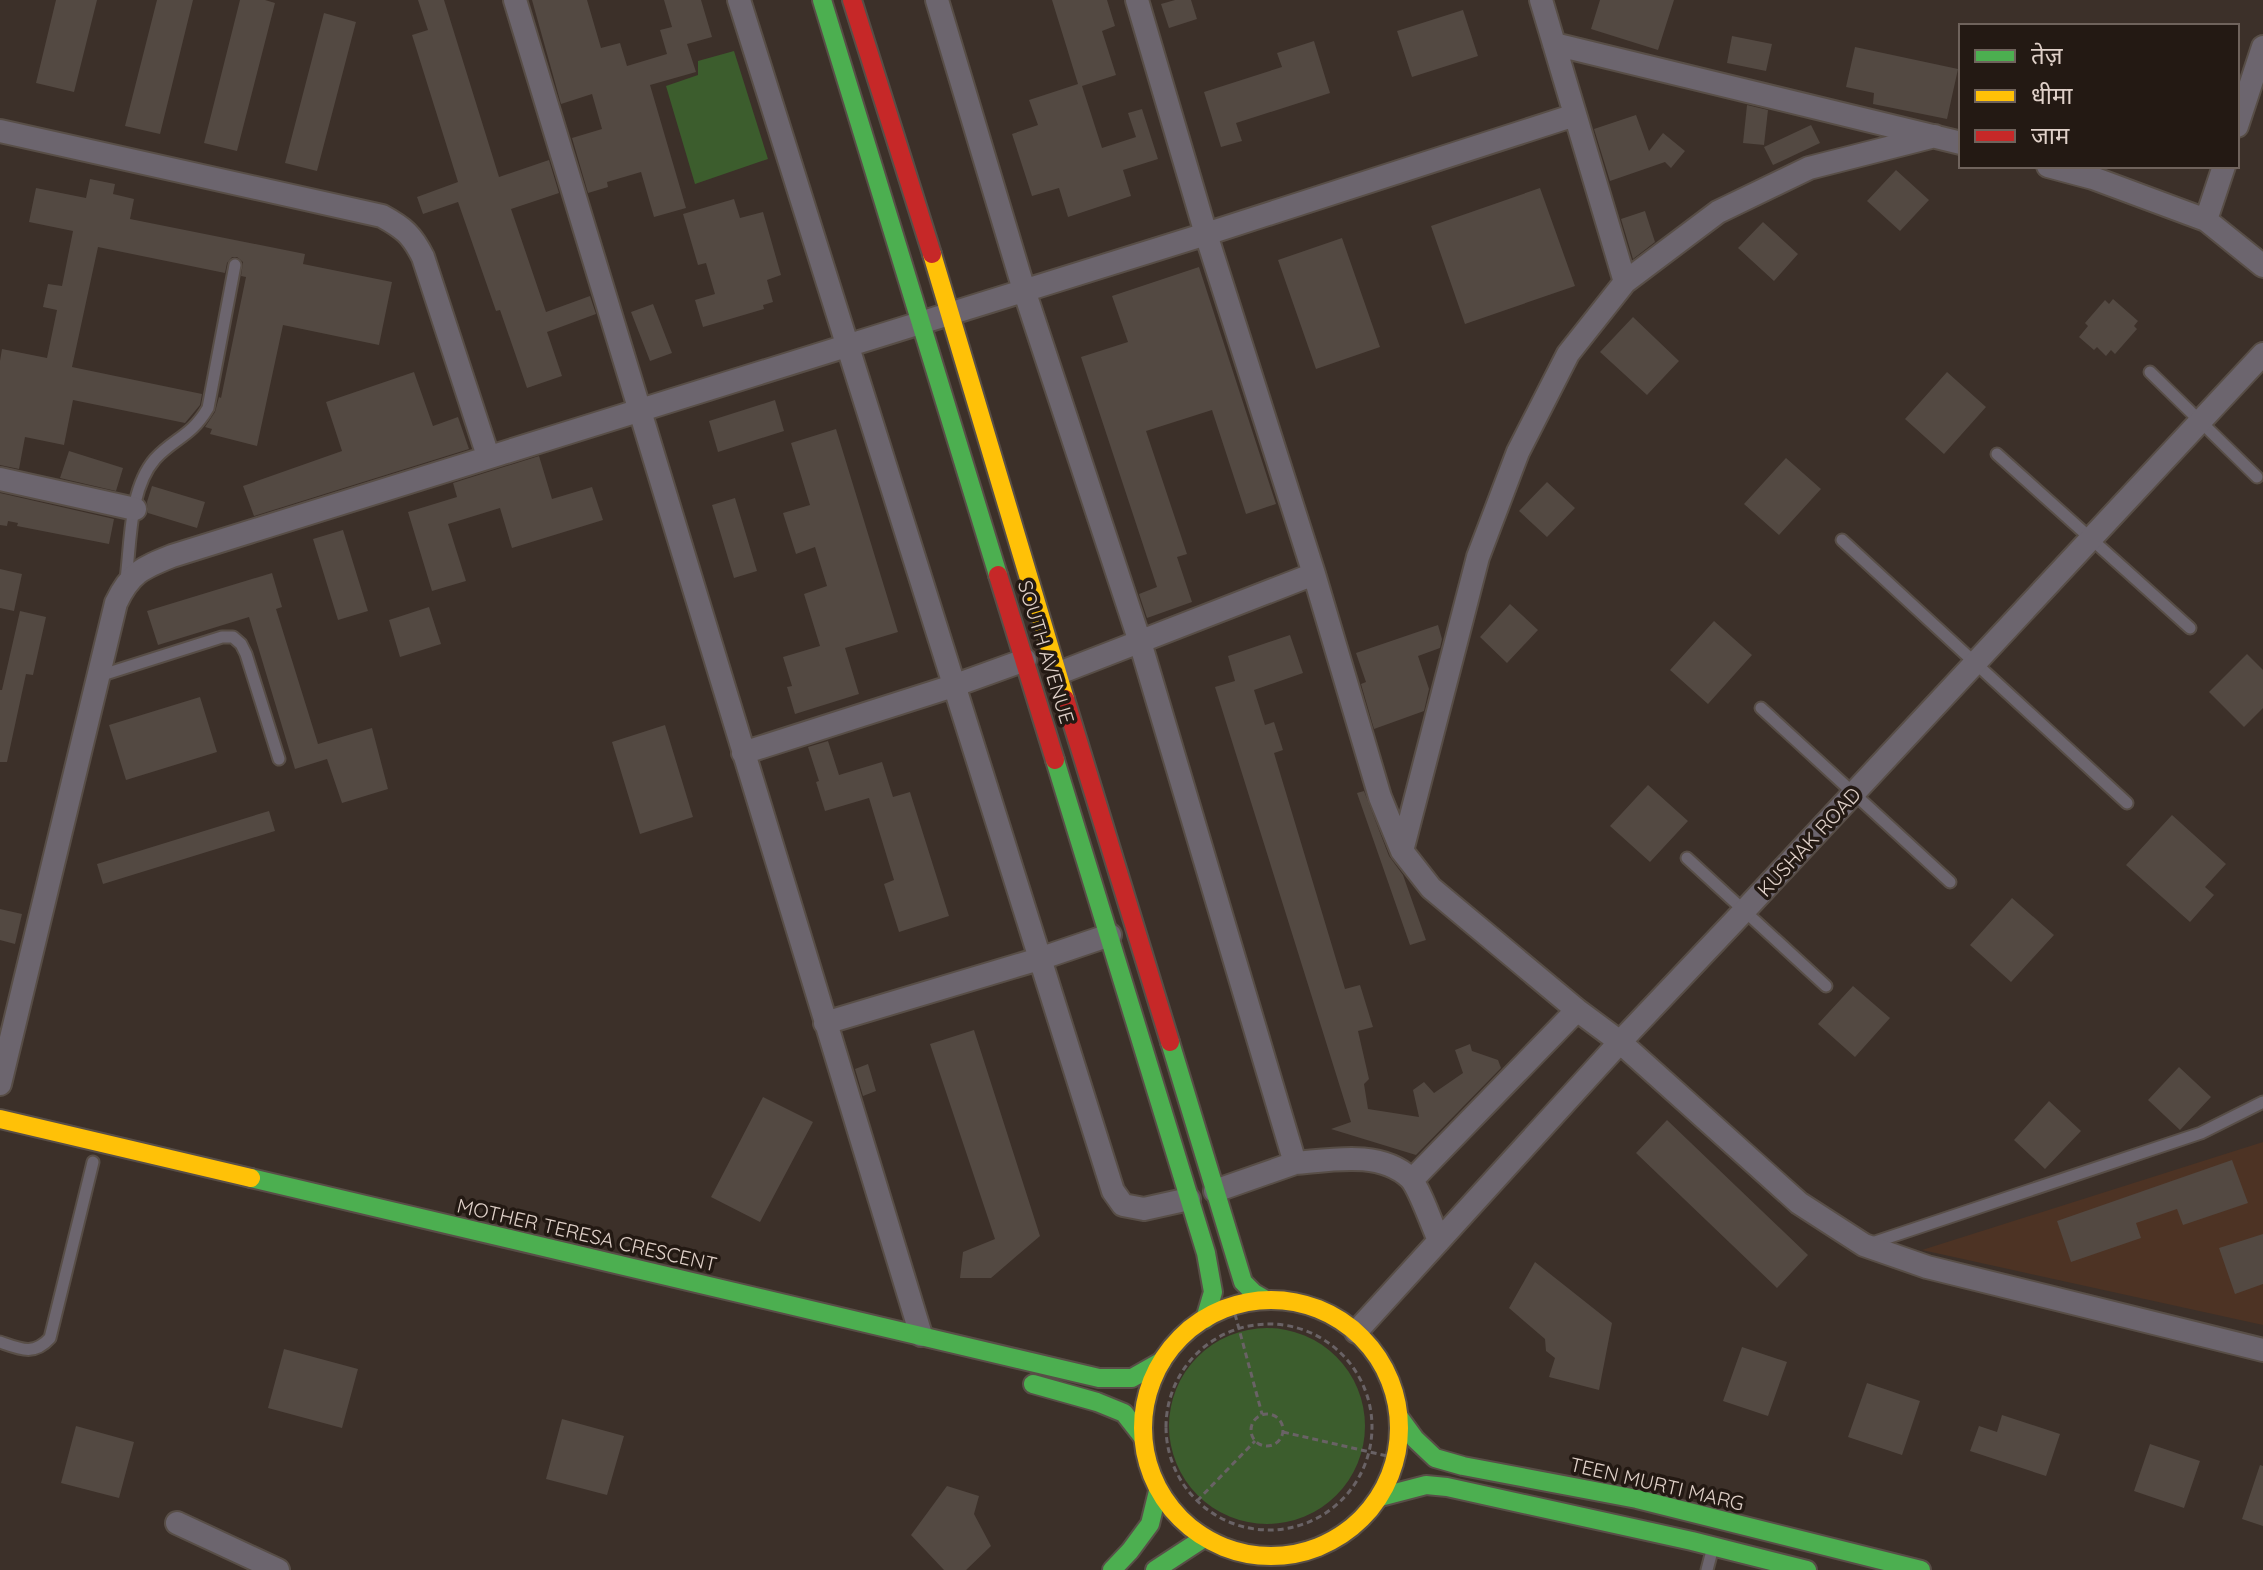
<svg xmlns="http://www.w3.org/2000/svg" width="2263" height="1570" font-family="Quicksand,'Noto Sans Devanagari',sans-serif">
<rect width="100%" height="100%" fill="#3c3029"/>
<path fill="#4d3324" d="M2263 1142V1325L1922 1250Z"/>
<path fill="#3c5d2d" d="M734 51 768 159 695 184 666 86 698 75V61Z
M1169 1426a98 98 0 1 1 196 0a98 98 0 1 1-196 0Z"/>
<path fill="#534942" d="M56 0H97L74 92 36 83Z
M157 0H193L160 134 125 126Z
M240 0H265L275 3 237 151 204 143Z
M418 0H444L499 177 549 160 559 193 511 209 546 312 590 296 596 314 547 332 562 376 527 388 500 310 496 311 458 202 423 214 417 197 458 182 412 35 428 30Z
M532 0H587L601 48 620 43 627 66 667 54 660 30 672 27 664 0H701L712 37 687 44 696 72 650 85 686 208 654 217 641 172 607 182 608 187 588 193 572 138 602 129 592 94 561 104Z
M1052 0H1107L1115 26 1102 31 1116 75 1082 86 1102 148 1136 137 1128 113 1142 109 1158 159 1123 170 1131 196 1068 217 1059 188 1032 196 1012 134 1038 125 1029 100 1078 84Z
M1175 0H1191L1197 19 1169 28 1161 4Z
M1600 0H1674L1658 50 1591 29Z
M1463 10 1478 56 1412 77 1397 31Z
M324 13 356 22 317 171 285 163Z
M1732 36 1772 44 1766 71 1727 63Z
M1314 41 1330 93 1236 123 1242 141 1221 147 1204 92 1282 67 1277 53Z
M1855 47 1958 69 1947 119 1873 104 1874 93 1846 87Z
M1747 105 1768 110 1764 145 1743 143Z
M1636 115 1649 151 1663 133 1685 151 1671 168 1665 162 1610 181 1594 129Z
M1811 125 1820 143 1773 165 1764 147Z
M1896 170 1929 200 1900 231 1867 201Z
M90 179 115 184 113 194 134 199 130 219 305 254 303 264 392 282 379 345 283 325 257 446 210 434 212 429 205 427 215 412 219 397 221 398 246 277 241 276 243 262 237 257H232L227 263 225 273 98 247 72 367 202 394 200 405 185 423 73 400 64 445 25 437 19 469 0 465V361L2 349 47 358 57 310 43 307 48 284 62 286 73 231 29 222 36 188 86 198Z
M1540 188 1575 286 1465 324 1431 226Z
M734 199 740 218 763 212 781 275 767 280 773 302 763 305 764 309 703 327 695 300 715 294 706 263 698 265 683 214Z
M1645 211 1655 242 1633 259 1621 219Z
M1763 222 1798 254 1774 281 1738 248Z
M1342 238 1380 347 1316 369 1278 260Z
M1199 267 1276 504 1246 514 1212 410 1146 431 1187 554 1177 557 1192 602 1147 618 1139 594 1157 587 1081 357 1128 342 1112 296Z
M2113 299 2138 321 2134 326 2137 329 2115 354 2111 350 2106 356 2097 347 2094 350 2079 337 2088 326 2085 323 2105 300 2109 304Z
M653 304 672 353 650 361 631 312Z
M1633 317 1679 361 1647 395 1600 352Z
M414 372 433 426 458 417 469 449 254 516 243 486 342 451 326 402Z
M1947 372 1986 407 1944 454 1905 419Z
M775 400 784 431 718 452 709 421Z
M836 429 898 632 845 648 859 694 795 714 787 687 792 686 783 657 820 646 804 594 827 586 815 547 796 554 783 513 810 505 791 443Z
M69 451 123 468 116 491 60 478Z
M539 456 552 499 592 487 603 520 512 548 500 508 448 524 466 581 432 591 408 512 457 497 453 483Z
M1786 458 1821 489 1779 535 1744 504Z
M1547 482 1575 508 1547 537 1519 511Z
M152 486 205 502 197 528 148 513 147 502Z
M0 493 114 519 109 544 17 526 18 523 8 521 7 526 0 525Z
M735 498 757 571 734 578 712 505Z
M343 530 368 611 338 620 313 539Z
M0 569 22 574 14 611 0 608Z
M272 573 282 607 276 609 318 744 372 728 388 789 342 803 327 759 295 769 249 617 158 645 147 611Z
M1510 604 1538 630 1507 663 1480 637Z
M429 607 441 644 400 657 389 620Z
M20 611 46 617 33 675 26 674 7 762H0V690H2Z
M1714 621 1752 655 1708 704 1670 670Z
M1438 625 1442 639 1440 648 1418 656 1429 689 1424 711 1374 729 1361 684 1366 682 1356 653Z
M1290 635 1303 673 1254 690 1265 725 1274 722 1283 750 1274 753 1345 989 1360 985 1373 1027 1358 1031 1369 1079 1364 1084 1368 1109 1419 1117 1413 1090 1424 1082 1434 1093 1463 1073 1455 1050 1470 1044 1472 1051 1498 1060 1501 1068 1416 1155 1331 1129 1351 1122 1215 687 1235 681 1228 656Z
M2247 654 2263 670V708L2244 727 2209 692Z
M200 697 217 752 126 780 109 725Z
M665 725 693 817 640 834 612 742Z
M828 741 839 775 882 762 893 797 910 792 949 916 899 932 884 884 894 880 869 798 825 811 816 782 819 781 808 747Z
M1648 785 1688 821 1650 862 1610 826Z
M1364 791 1389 856 1403 875 1426 940 1410 945 1357 793Z
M269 811 275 831 103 884 97 864Z
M2172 815 2226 864 2205 887 2214 895 2190 922 2126 865Z
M2012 898 2054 935 2011 982 1970 945Z
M0 909 22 914 15 944 0 940Z
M1853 986 1890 1018 1855 1057 1818 1024Z
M974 1030 1040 1236 991 1278H960L963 1252 995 1239 930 1044Z
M868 1064 876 1091 863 1096 855 1069Z
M2179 1067 2211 1097 2180 1130 2148 1100Z
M763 1097 813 1122 760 1222 711 1197Z
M2049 1101 2081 1131 2045 1169 2014 1140Z
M1667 1120 1808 1255 1777 1288 1636 1153Z
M2232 1160 2248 1203 2183 1225 2177 1209 2136 1223 2141 1238 2071 1262 2057 1221Z
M2263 1234V1284L2235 1294 2219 1248Z
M1535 1262 1612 1323 1599 1390 1549 1377 1555 1358 1546 1351 1545 1339 1509 1308Z
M1742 1347 1787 1362 1768 1416 1723 1401Z
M284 1349 358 1369 342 1428 268 1408Z
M1867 1383 1920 1401 1902 1455 1848 1437Z
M2002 1415 2060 1434 2046 1476 1970 1451 1979 1426 1997 1432Z
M562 1419 624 1436 607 1495 546 1479Z
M76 1426 134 1442 119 1498 61 1483Z
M2150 1444 2200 1461 2184 1508 2134 1491Z
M2260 1465 2263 1466V1526L2242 1519Z
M947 1486 979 1496 974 1514 991 1546 966 1570H944L911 1535Z"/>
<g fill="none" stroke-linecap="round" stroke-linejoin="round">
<defs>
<path id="lane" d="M2150 372 2257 477
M1997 454 2190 628
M1842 540 2127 803
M126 579C131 541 129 489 155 459 174 438 191 437 208 408L235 265
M99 676 222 637H233L241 644 246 654 279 759
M1761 708 1950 882
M1687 858 1826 986
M1869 1244 2201 1133 2263 1102
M0 1342C20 1349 34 1356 50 1338L93 1162
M1707 1570 1713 1547"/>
<path id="street" d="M515 0 921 1335
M739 0 1113 1191 1123 1205 1144 1209 1189 1199
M937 0 1024 290 1140 642 1295 1163 1215 1191
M1137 0 1206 234 1314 574 1380 797 1402 851 1431 888 1577 1010 1620 1042 1799 1203 1864 1245 1927 1267 2263 1350
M1541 0 1625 282
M1554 44 1961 143
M2237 126 2263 47
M0 131 382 216C404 228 412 235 423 257L488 456
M2048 166 2093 178 2206 220 2263 266
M2206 220 2224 166
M0 479 135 509
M1059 673 1314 574
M743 753 953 686 1025 660
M1402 851 1478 557 1518 452 1568 354 1625 282 1718 212 1809 168 1935 136
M825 1023 1039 959 1110 935
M0 1084 116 603C130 573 142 568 172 556L1206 234 1575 115
M1295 1163C1332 1160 1380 1150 1410 1178 1419 1187 1433 1227 1439 1241
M1412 1180 1577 1010
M1356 1332 1620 1042 1744 911 2263 354
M177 1523 278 1570"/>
<path id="fast" d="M822 0 998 575
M1055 760 1206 1253 1213 1292 1205 1319
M1170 1042 1243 1282 1254 1293 1266 1300
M251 1178 1099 1378H1132L1162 1361
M1033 1384 1097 1402 1124 1413 1142 1436
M1399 1417 1415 1439 1435 1458 1463 1466 1637 1499 1921 1570
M1380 1497 1426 1485 1447 1487 1692 1541 1807 1570
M1112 1570 1130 1551 1150 1524 1158 1491
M1155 1570 1204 1538"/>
<path id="slow" d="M932 254 1065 699
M0 1119 251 1178
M1143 1428a128 128 0 1 1 256 0a128 128 0 1 1-256 0Z"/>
<path id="jam" d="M852 0 932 254
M998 575 1055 760
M1065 699 1170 1042"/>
</defs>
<use href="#lane" stroke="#584e47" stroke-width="15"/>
<use href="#street" stroke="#584e47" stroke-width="26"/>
<use href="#fast" stroke="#584e47" stroke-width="22"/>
<use href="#slow" stroke="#584e47" stroke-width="22"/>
<use href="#jam" stroke="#584e47" stroke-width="22"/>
<path stroke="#696265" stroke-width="3" stroke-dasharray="6 4" stroke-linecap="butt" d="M1235 1314 1262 1414
M1166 1427a103 103 0 1 1 206 0a103 103 0 1 1-206 0Z
M1251 1430a16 16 0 1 1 32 0a16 16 0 1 1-32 0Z
M1283 1432 1396 1458
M1197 1501 1255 1441"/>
<use href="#lane" stroke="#6c656e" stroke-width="11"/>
<use href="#street" stroke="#6c656e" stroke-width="22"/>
<use href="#fast" stroke="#4caf50" stroke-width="18"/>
<use href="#slow" stroke="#ffc107" stroke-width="18"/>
<use href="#jam" stroke="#c62828" stroke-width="18"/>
</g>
<g text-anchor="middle" stroke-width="7" stroke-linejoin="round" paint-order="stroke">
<g font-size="20" fill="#e0d1c9" stroke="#231913">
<text transform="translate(1046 652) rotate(73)" y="7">SOUTH AVENUE</text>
<text transform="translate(1809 842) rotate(-47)" y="7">KUSHAK ROAD</text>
<text transform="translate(587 1235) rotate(13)" y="7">MOTHER TERESA CRESCENT</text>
<text transform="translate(1657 1484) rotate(13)" y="7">TEEN MURTI MARG</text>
</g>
</g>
<rect x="1959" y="24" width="280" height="144" fill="#231913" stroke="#6f635c" stroke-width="2"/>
<rect x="1975" y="50" width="40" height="12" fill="#4caf50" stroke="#6f635c" stroke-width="2"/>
<text x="2031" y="64" font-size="24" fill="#e0d1c9">तेज़</text>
<rect x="1975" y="90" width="40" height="12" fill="#ffc107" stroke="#6f635c" stroke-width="2"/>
<text x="2031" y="104" font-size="24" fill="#e0d1c9">धीमा</text>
<rect x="1975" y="130" width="40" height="12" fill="#c62828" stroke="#6f635c" stroke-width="2"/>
<text x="2031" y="144" font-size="24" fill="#e0d1c9">जाम</text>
</svg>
